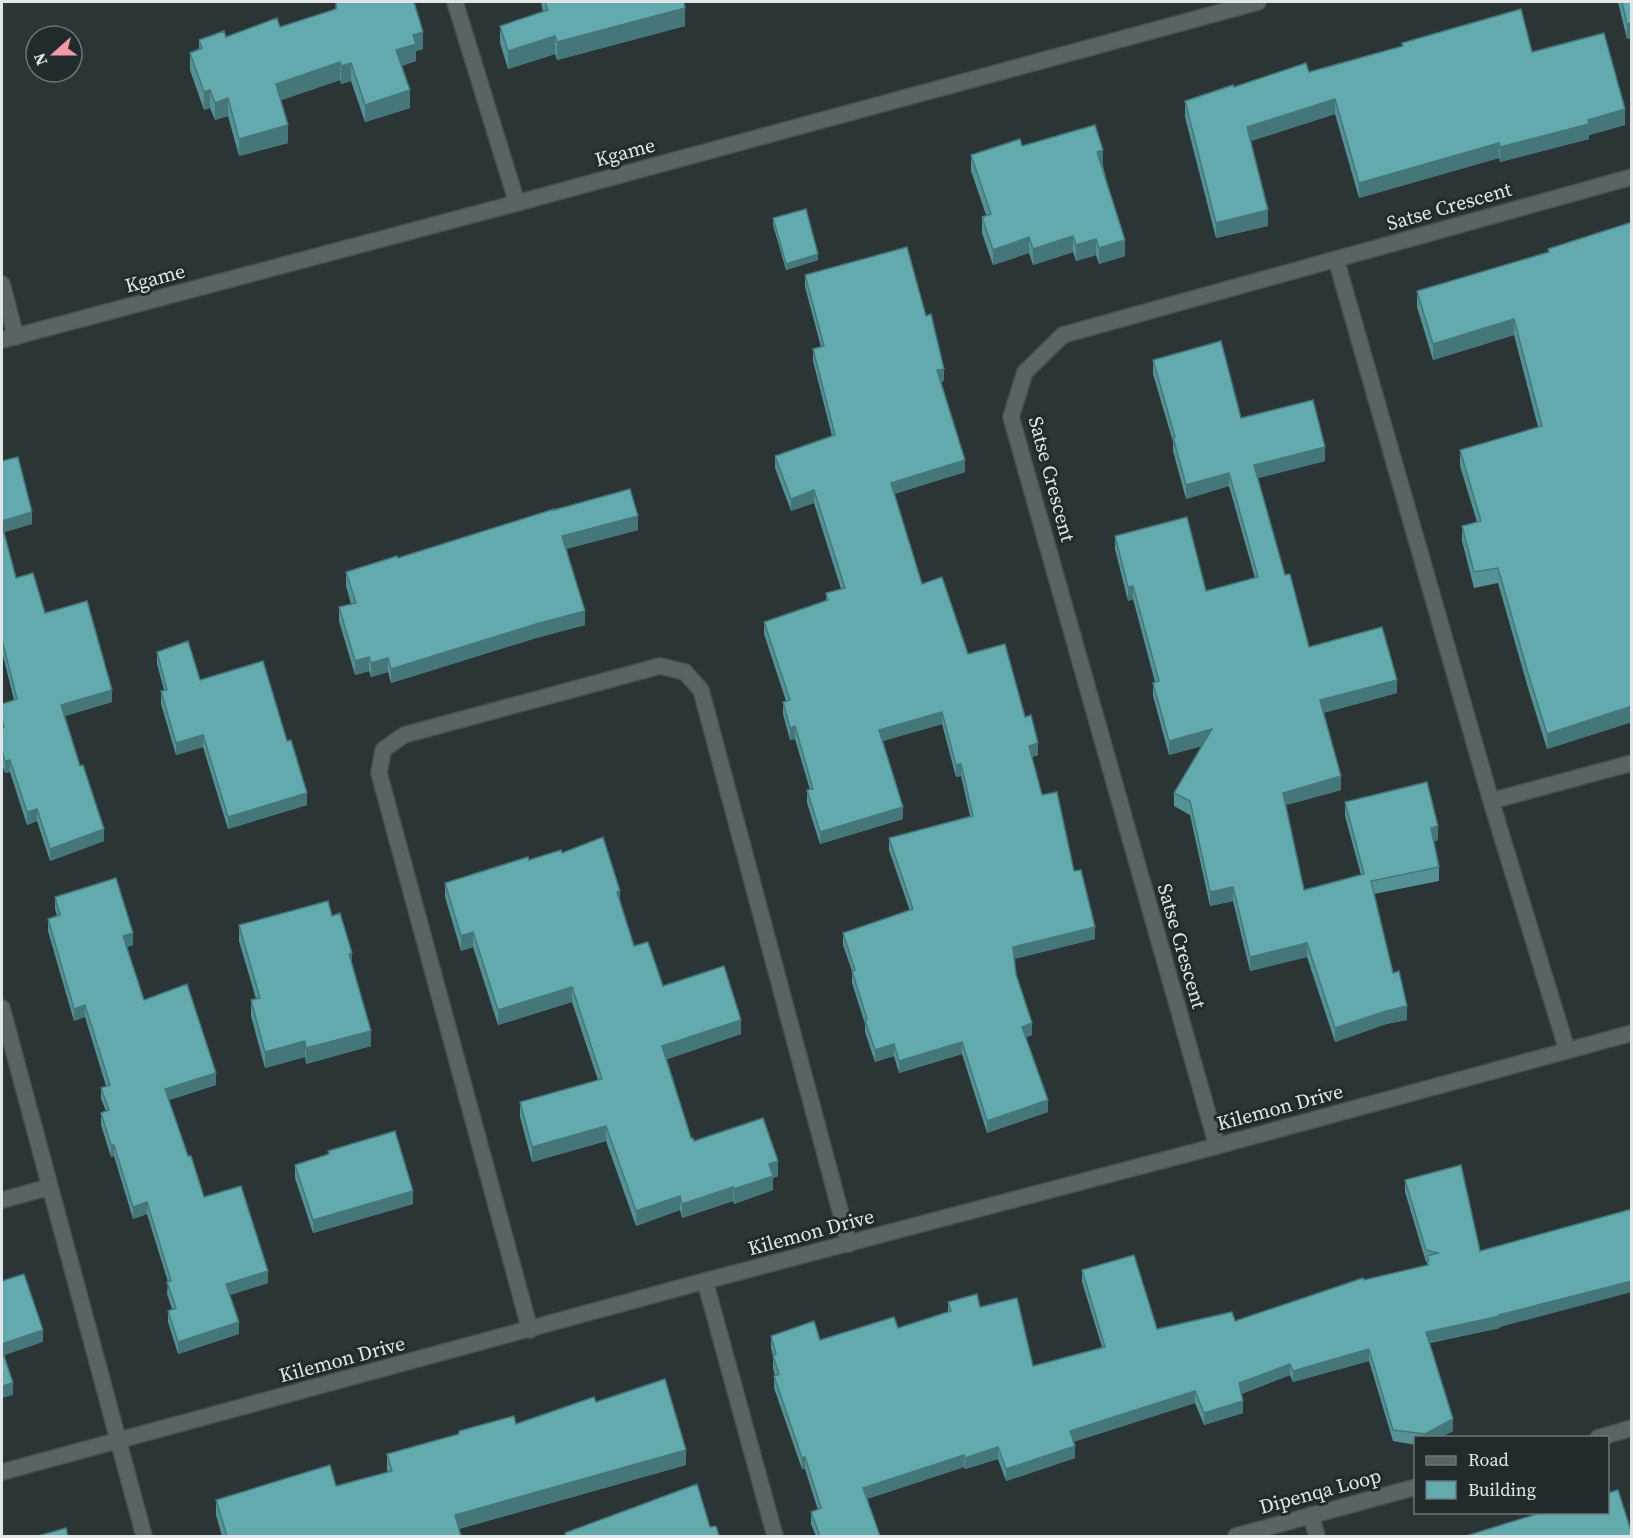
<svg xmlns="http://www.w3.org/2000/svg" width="1633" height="1538" font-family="'Source Serif 4',serif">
<rect width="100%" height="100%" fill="#2b3536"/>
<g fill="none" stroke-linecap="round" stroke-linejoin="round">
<defs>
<path id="minor" d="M455 2 517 203
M1336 259 1491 801 1567 1050
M2 284 16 337
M2 340 517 203 1258 2
M1491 801 1632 763
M2 1008 144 1536
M1217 1146 1011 417 1025 372 1063 335 1632 177
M2 1200 50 1187
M705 1281 775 1536
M530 1330 379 773 383 750 404 735 660 666 685 672 701 690 849 1244
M1598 1438 1632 1428
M2 1472 705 1281 1217 1146 1632 1033
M1311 1515 1317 1536
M1236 1536 1416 1487"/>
</defs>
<use href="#minor" stroke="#495252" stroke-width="18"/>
<use href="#minor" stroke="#596464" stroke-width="15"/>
</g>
<path fill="#559296" d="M541 2H684L685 26 557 60 555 54 508 69 500 43V26L543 12Z
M1618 2H1632L1627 39Z
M280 27 423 49 416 51V61L401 66 410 108 365 122 351 81 341 84 340 80 281 100 288 143 239 156 228 116 215 120 210 108 204 110 190 70V53L199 49V40L226 37Z
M1402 43 1532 52 1625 125 1589 135V139L1500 162 1499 158 1359 198 1335 114 1251 141 1268 226 1216 238 1185 117V101L1234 87 1309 72 1402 46Z
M1022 146 1103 166 1125 256 1099 264 1096 255 1076 261 1073 252 1033 265 1029 253 993 265 982 233V217L986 215 971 171V155Z
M773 218 818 260 786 270 773 225Z
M1632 222V722L1547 749 1528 688 1498 583 1474 588 1462 541V526L1477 522 1460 466V450L1538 427 1514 335 1433 360 1417 307V291L1548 252V249Z
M805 275 944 381 941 382 965 472 894 494 922 584 968 654 1025 717 1038 755 1032 757 1042 795 1074 871 1095 939 1014 959 1016 974 1032 1035 1026 1037 1048 1112 987 1133 962 1054 899 1073 894 1056 875 1062 865 1032V1024L852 983V971L843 945V933L910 911 889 850V838L970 816 961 776 956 777 942 724 883 741 903 819 820 844 807 803V790H810L795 739 790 740 783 714V702L786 701 764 634V622L826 601V593L841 589 814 503 791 511 775 468V456L832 436 813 361V349L821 347 805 287Z
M1153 360 1241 418 1325 461 1258 478 1285 575 1309 647 1397 693 1323 713 1341 790 1286 805 1304 890 1361 875 1345 816V802L1438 840 1434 841 1439 867V881L1374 894 1393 973 1407 1020 1386 1024 1335 1042 1307 957 1250 971 1233 901 1210 906 1190 815 1174 806V793L1202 746 1169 755 1153 696V683L1155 682 1133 599 1128 601 1115 549V536L1206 591 1255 578 1229 486 1186 499 1173 451V442L1153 374Z
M2 461 32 524 4 532 16 578 45 613 112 702 65 716 104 841 50 861 37 821 27 825 10 772 5 773 2 764V704L14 700 2 652Z
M554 510 638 530 566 549 585 625 536 638 391 683 388 672 371 677 369 671 355 675 339 621V607L351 604 346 586V572L398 558Z
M157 652 200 680 307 805 228 829 203 747 176 755 161 704V691L164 690 157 664Z
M562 853 620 904 634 946 663 986 741 1034 667 1059 691 1138 694 1141 778 1176 773 1178V1190L734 1204 733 1201 682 1218 680 1210 636 1226 606 1141 532 1162 520 1117V1102L598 1080 572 1002 498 1025 473 947 461 951 445 897V883L529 860Z
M55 897 133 945 127 947 144 1000 216 1085 169 1100 188 1156 204 1197 268 1283 230 1295 239 1334 178 1354 168 1322V1311L172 1309 167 1294 168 1282 147 1214 133 1219 114 1156 111 1157 101 1125V1113L106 1111 101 1099V1088L106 1086 85 1017 74 1021 48 931V919L57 916 55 909Z
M332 916 352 965 371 1046 306 1064 305 1057 265 1068 251 1016V1000L256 999 239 941V925Z
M1630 1126H1632V1142L1630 1138Z
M328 1151 413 1204 313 1233 295 1178V1165L328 1155Z
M1405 1180 1480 1251 1500 1327V1328L1430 1343 1453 1431 1441 1437H1416V1445L1393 1441 1369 1361 1293 1382 1290 1375 1241 1394 1243 1413 1204 1425 1195 1403 1073 1442 1075 1458 1006 1481 998 1459 965 1469 964 1467 867 1499 880 1536H816L811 1524V1512L818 1510 805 1469H802L774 1388V1376H775L773 1368V1356L771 1348V1336L820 1340 898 1328 948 1312V1302L980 1307 1033 1366 1102 1347 1082 1282V1270L1157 1329 1235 1321 1364 1280 1427 1265V1262H1426L1405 1192Z
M596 1402 686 1465 459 1529 461 1536H222L216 1515V1500L336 1486 388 1472 387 1469V1454L459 1434V1431L516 1424Z"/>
<path fill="#45777a" d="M685 8V26L557 60V42Z
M1632 23V38L1627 39V24Z
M423 32V49L416 51V61L396 67V50L413 35Z
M555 36V54L508 69V51Z
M340 62V80L276 102V84Z
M351 63V81L341 84V66Z
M210 90V108L204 110V92Z
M410 90V108L365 122V105Z
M228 98V116L215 120V103Z
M1335 99V114L1247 142V127Z
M1625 109V125L1589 135V139L1500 162V147L1588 120Z
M288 125V143L239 156V139Z
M1499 143V158L1359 198V183Z
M1103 150V166L1097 168V152Z
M1268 210V226L1216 238V223Z
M1073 236V252L1033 265V249Z
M1029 237V253L993 265V250Z
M1096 239V255L1076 261V245Z
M1125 240V256L1099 264V248Z
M818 254V260L786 270V264Z
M1514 319V335L1433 360V344Z
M944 369V381L937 383V370Z
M1325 447V461L1254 479V465Z
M965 460V472L891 495V483Z
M1229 473V486L1186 499V485Z
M814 490V503L791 511V499Z
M32 512V524L2 533V521Z
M638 516V530L562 550V536Z
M1133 586V599L1128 601V587Z
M585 611V625L536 638 391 683V669L536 624Z
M369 657V671L355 675V661Z
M388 658V672L371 677V663Z
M1397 680V693L1320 714V700Z
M112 690V702L61 717V705Z
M1632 706V722L1547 749V734Z
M942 712V724L879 742V730Z
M795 726V739L790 740V728Z
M1212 729V743L1169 755V741Z
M203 735V747L176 755V743Z
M1038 743V755L1029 758V746Z
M10 760V772L5 773V761Z
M961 764V776L956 777V765Z
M1341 776V790L1283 806V793Z
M307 793V805L228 829V817Z
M903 807V819L820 844V832Z
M37 809V821L27 825V812Z
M1438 826V840L1431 842V828Z
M104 829V841L50 861V849Z
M1233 887V901L1210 906V892Z
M620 891V906L617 892Z
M1095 927V939L1013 959V947Z
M473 932V947L461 951V936Z
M133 933V945L123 948V936Z
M1307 943V957L1250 971V957Z
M352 953V969L349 954Z
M572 987V1002L498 1025V1010Z
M85 1005V1017L74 1021V1009Z
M1407 1006V1020L1386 1024 1335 1042V1028L1386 1011Z
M741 1020V1034L662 1061V1046Z
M1032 1023V1035L1022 1039V1027Z
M371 1031V1046L306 1064V1048Z
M305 1041V1057L265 1068V1052Z
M962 1042V1054L899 1073V1061Z
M894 1044V1056L875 1062V1050Z
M216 1073V1085L165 1101V1089Z
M1048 1100V1112L987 1133V1121Z
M606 1126V1141L532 1162V1147Z
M111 1145H114V1156L111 1157Z
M778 1161V1176L773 1178V1190L734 1204V1189L769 1164Z
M733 1187V1201L682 1218V1204Z
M413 1191V1204L313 1233V1220Z
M680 1196V1210L636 1226V1211Z
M147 1202V1214L133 1219V1207Z
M268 1271V1283L226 1296V1284Z
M1632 1281V1292L1500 1327V1328L1426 1343V1332L1499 1315Z
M239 1322V1334L178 1354V1342Z
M43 1330V1342L2 1356V1344Z
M1369 1349V1361L1293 1382V1371Z
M1290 1364V1375L1239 1395V1383Z
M13 1383V1395L2 1398V1386Z
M1195 1391V1403L1070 1443V1431Z
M1243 1401V1413L1204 1425V1413Z
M1453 1419V1431L1441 1437H1425V1434Z
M1075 1446V1458L1006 1481V1469Z
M998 1447V1459L965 1469V1458Z
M686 1450V1465L455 1530V1515Z
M964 1455V1467L863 1500V1488Z
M805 1457V1469H802V1458Z"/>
<path fill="#63aaae" stroke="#45777a" stroke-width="1.5" d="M336 2H414L423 32 413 35 416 44 396 50 410 90 365 105 351 63 341 66 340 62 276 84 288 125 239 139 228 98 215 103 210 90 204 92 190 53 202 48 199 40 224 31 226 37 277 18 280 27 336 9Z
M545 2H684L685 8 557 42 555 36 508 51 500 26 548 10Z
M1622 2H1632V23L1627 24Z
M1521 9 1532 52 1604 33 1625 109 1588 120 1589 124 1500 147 1499 143 1359 183 1335 99 1247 127 1268 210 1216 223 1185 101 1233 85 1234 87 1306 63 1309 72 1403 46 1402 43Z
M1095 125 1103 150 1097 152 1125 240 1099 248 1096 239 1076 245 1073 236 1033 249 1029 237 993 250 982 217 991 214 971 155 1020 139 1022 146Z
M806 209 818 254 786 264 773 218Z
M1632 222V706L1547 734 1528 673 1498 568 1474 572 1462 526 1481 521 1460 450 1542 426 1514 319 1433 344 1417 291 1549 252 1548 249Z
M907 247 926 316 931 314 944 369 937 370 965 460 891 483 922 584 942 577 968 654 1005 644 1025 717 1031 715 1038 743 1029 746 1042 795 1057 792 1074 871 1081 870 1095 927 1013 947 1016 974 1032 1023 1022 1027 1048 1100 987 1121 962 1042 899 1061 894 1044 875 1050 865 1020 867 1019 852 971 855 970 843 933 913 909 889 838 973 816 961 764 956 765 942 712 879 730 903 807 820 832 807 790 813 789 795 726 790 728 783 702 790 700 764 622 828 600 826 593 845 588 814 490 791 499 775 456 835 435 813 349 824 346 805 275Z
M1221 341 1241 418 1313 400 1325 447 1254 465 1285 575 1290 574 1309 647 1382 627 1397 680 1320 700 1341 776 1283 793 1304 890 1364 874 1345 802 1427 782 1438 826 1431 828 1439 867 1371 881 1393 973 1399 971 1407 1006 1386 1011 1335 1028 1307 943 1250 957 1233 887 1210 892 1190 801 1174 793 1212 729 1169 741 1153 683 1159 681 1133 586 1128 587 1115 536 1187 517 1206 591 1258 577 1229 473 1186 485 1173 437H1175L1153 360Z
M18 457 32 512 2 521V461Z
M630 489 638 516 562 536 585 611 536 624 391 669 388 658 371 663 369 657 355 661 339 607 356 603 346 572 397 556 398 558 554 509V510Z
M2 525 16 578 33 573 45 613 87 601 112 690 61 705 80 766 83 765 104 829 50 849 37 809 27 812 10 760 5 761 2 751V728L4 727 2 719V704L17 699 2 640Z
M188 641 200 680 263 661 287 741 291 740 307 793 228 817 203 735 176 743 161 691 167 690 157 652Z
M603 837 620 891 617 892 634 946 648 942 663 986 724 966 741 1020 662 1046 691 1138H693L694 1141 763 1118 778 1161 769 1164 773 1176 734 1189 733 1187 682 1204 680 1196 636 1211 606 1126 532 1147 520 1102 602 1079 572 987 498 1010 473 932 461 936 445 883 528 857 529 860 561 850 562 853Z
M116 878 133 933 123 936 144 1000 187 984 216 1073 165 1089 188 1156H191L204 1197 241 1186 268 1271 226 1284 239 1322 178 1342 168 1311 176 1308 167 1282 171 1281 147 1202 133 1207 114 1145H111L101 1113 109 1110 101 1088 110 1085 85 1005 74 1009 48 919 60 915 55 897Z
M328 901 332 916 340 913 352 953 349 954 371 1031 306 1048 305 1041 265 1052 251 1000 260 998 239 925Z
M395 1131 413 1191 313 1220 295 1165 329 1154 328 1151Z
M1461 1165 1480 1251 1632 1209V1281L1499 1315 1500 1316 1426 1332 1453 1419 1425 1434 1393 1430 1369 1349 1293 1371 1290 1364 1239 1383 1243 1401 1204 1413 1195 1391 1070 1431 1075 1446 1006 1469 998 1447 965 1458 964 1455 863 1488 880 1536H820L811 1512 821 1508 805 1457 802 1458 774 1376 779 1374 773 1356 776 1354 771 1336 814 1321 820 1340 894 1317 898 1328 951 1311 948 1302 977 1294 980 1307 1017 1298 1033 1366 1105 1347 1082 1270 1134 1255 1157 1329 1232 1312 1235 1321 1363 1278 1364 1280 1428 1265 1427 1262 1429 1261 1427 1256 1438 1253 1426 1250 1405 1180Z
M24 1274 43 1330 2 1344V1281Z
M2 1350 13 1383 2 1386Z
M665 1379 686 1450 455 1515 461 1536H227L216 1500 330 1465 336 1486 392 1471 387 1454 459 1434V1431L514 1416 516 1424 594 1397 596 1402Z
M697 1484 710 1527 716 1526 719 1536H566L565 1533Z
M1618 1490 1632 1534V1536H1466L1543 1512H1608V1493Z
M66 1528 68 1536H38Z"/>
<g text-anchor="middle" stroke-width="6" stroke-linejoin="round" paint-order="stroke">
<g font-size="20" fill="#e1e7e8" stroke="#222b2c">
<text transform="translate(625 152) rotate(-15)" y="7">Kgame</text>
<text transform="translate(1449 206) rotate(-16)" y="7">Satse Crescent</text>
<text transform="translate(155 278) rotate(-15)" y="7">Kgame</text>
<text transform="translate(1052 479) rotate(75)" y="7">Satse Crescent</text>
<text transform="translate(1182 946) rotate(74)" y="7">Satse Crescent</text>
<text transform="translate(1280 1107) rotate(-15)" y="7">Kilemon Drive</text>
<text transform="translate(811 1232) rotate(-15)" y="7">Kilemon Drive</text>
<text transform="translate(342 1359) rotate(-15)" y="7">Kilemon Drive</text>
<text transform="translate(1320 1491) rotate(-15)" y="7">Dipenqa Loop</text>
</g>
</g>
<rect width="1633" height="1538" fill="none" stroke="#e1e7e8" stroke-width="6"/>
<rect x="1414" y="1436" width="195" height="78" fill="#222b2c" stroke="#6e7677" stroke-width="1.5"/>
<rect x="1426" y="1456" width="30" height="9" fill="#596464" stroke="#6e7677" stroke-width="1.5"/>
<text x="1468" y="1466" font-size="18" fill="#e1e7e8">Road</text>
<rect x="1426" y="1481" width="30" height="18" fill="#63aaae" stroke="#6e7677" stroke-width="1.5"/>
<text x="1468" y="1496" font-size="18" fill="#e1e7e8">Building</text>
<g transform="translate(54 54) rotate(249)"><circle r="28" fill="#222b2c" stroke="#6e7677" stroke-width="1.5"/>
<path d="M0-4.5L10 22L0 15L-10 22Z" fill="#f39aa9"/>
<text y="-9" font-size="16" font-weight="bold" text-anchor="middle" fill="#e1e7e8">N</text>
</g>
</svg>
